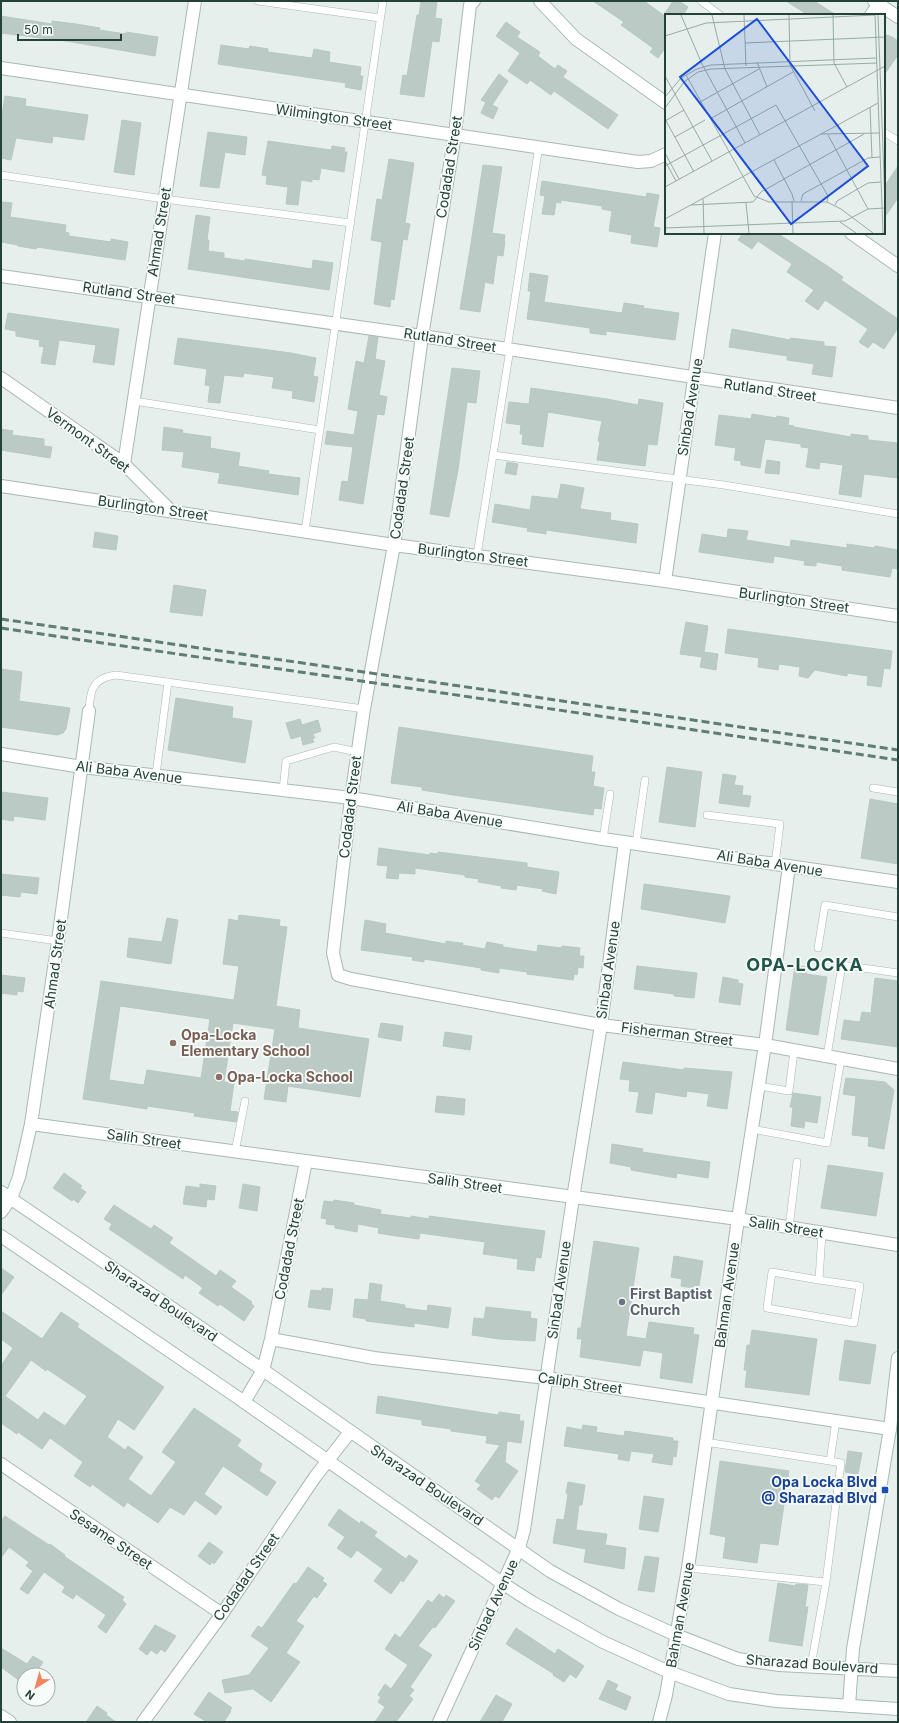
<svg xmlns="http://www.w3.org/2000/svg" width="899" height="1723" font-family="Inter,sans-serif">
<rect width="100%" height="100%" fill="#e6efeb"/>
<path fill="#bbcac4" stroke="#b8c9c2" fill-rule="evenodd" d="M421 1H437L435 18 442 19 439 42 432 41 424 97 400 94 403 75 407 76 417 15H419Z
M593 1H644L666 17V47L658 58 650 52 653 48 621 25 624 22Z
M673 1H679L688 7 683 15H664Z
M786 1H814L836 15H808Z
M1 16 52 24V21L76 24 100 28 99 30 126 34V32L158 37 155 56 66 41 1 33Z
M506 22 520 32 517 37 540 52 538 56 555 69 558 65 567 71 563 77 618 115 608 129 554 91 551 95 530 80 527 84 508 71 520 53 496 36Z
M884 34 892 37 898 41V55L884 75Z
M221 45 249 49 250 46 268 49V52L312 58 314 49 330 52 329 62 361 67 360 76H363L361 90 345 87 346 83 339 82 218 64Z
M499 74 508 81 492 105 498 108 493 119 481 113 486 102 481 100Z
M5 96 26 99 25 106 88 115 84 140 53 136 52 143 16 138 11 160 1 158V122Z
M122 120 141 123 134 175 114 172Z
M208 132 247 137 245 155 225 152 219 188 200 186Z
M268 141 331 150 332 146 345 148 344 152H347L344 172 321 168 319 180 312 179V182L301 180 298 205 286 204 288 187 266 184 267 176 262 175Z
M389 159 414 163 405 223 410 224 407 240 403 239 394 300 391 299 390 307 374 304 382 242 371 240 377 199 382 200Z
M483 165 502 167 492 233 505 235 504 241H505L503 256 497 255 493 284 485 282 480 312 460 309 470 250Z
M898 166V198L884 218V187Z
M542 181 646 197 647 193 659 195 653 227 660 228 657 247 631 243 632 235 609 231 612 211 602 209V206L561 200V203L556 202 554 215 542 214 545 196 540 195Z
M1 202 12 203 10 217 66 225 65 232 69 233V236L111 242V239L128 242 125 260 37 247 36 249 18 246V245L1 242Z
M196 215 210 217 207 240H209L208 251 224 253V258L245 261V259L312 269 313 260 333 263 329 290 188 269Z
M743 233H777L829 267 843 277 841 280 898 319V328L884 349 873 342 868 348 859 342 868 329 825 300 818 310 805 301 814 290 787 272 792 264 758 241 752 249 738 240Z
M530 273 548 276 544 302 622 313 624 303 644 306 643 308 679 313 675 340 606 331V335L590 333V328L527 319 531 291H528Z
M8 313 119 329 114 365 93 362 96 345 59 340 55 365 41 363 44 347 39 346 40 340 16 336V331L5 329Z
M732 329 790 340V338L824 342V346L836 347 832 377 812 374 814 364 787 360V356L729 347Z
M369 336 378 337 375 359 385 361 379 395 387 397 384 415 377 414 363 504 339 500 342 481 348 482 353 447 325 444 327 431 354 435 358 411 348 409 356 361 364 363Z
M178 338 291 353 316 358 313 376 318 377 314 402 292 398 293 391 272 388 274 377 244 373 243 377 224 375 220 403 208 402 210 386 205 385 207 369 174 364Z
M452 368 480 371 476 403 467 402 458 470 449 517 430 514Z
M531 388 607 399 638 405 639 399 663 403 657 445 648 444 645 466 597 460 600 442 598 441 602 421 548 412 543 447 522 444 523 434H520L521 425 506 423 509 402 529 404Z
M752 414 776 418 777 416 789 418 788 425 794 426V427L851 437V434L868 436V440L898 443V478L864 474 861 497 839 494 843 465 820 462 819 469 806 467 809 448 801 447V444L765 439 760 468 741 465V461L734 460 736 448 715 445 719 415 751 419Z
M164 427 183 430 182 433 211 437 210 448 240 453 238 466 269 471 268 474 300 478 298 495 218 483 220 473 182 467 184 452 162 450Z
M1 429 13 431 12 435 44 439V446L52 447 50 458 1 450Z
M767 460 780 462 779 474 765 473Z
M507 462 518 464 516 475 505 473Z
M561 484 584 488 580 509 611 513 610 520 638 524 636 543 546 530V534L527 531 528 528 492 522 495 504 530 510 532 496 558 499Z
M728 529 748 531 746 540 790 547 791 540 847 548V544L874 548 875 546 898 550V569L892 568 890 577 842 570V566L816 562V566L804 565 805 561 774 556 773 563 699 552 702 534 727 538Z
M95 532 118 536 116 550 93 547Z
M174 585 206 590 202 616 170 612Z
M686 622 708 626 704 652 718 654 716 670 700 667 702 657 680 654Z
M728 629 892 651 890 669 884 668 881 687 867 685 868 676 847 673V676L815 670 808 678 799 676 800 667 779 664 778 670 758 667 759 658 725 653Z
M1 669 22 672 19 701 70 708 66 729 63 733 57 735 1 727Z
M176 698 233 707 232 718 252 721 245 763 168 750Z
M300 719 302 725 318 720 321 731 313 734 315 738H312L314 742 303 745 301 736 291 739 286 723Z
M399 727 593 756 591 772H595L593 786 604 788 601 809 594 808 593 815 453 795 422 790V787L391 783Z
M667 767 702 772 695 827 659 822Z
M723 774 736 776 734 785 743 786 742 795 751 796 749 807 719 803Z
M1 792 48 798 45 820 14 816 13 821 1 819Z
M870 799 898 804V864L861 858Z
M379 848 430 855V853L438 854V852L527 863V867L559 872 556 894 542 891 543 889 517 885 516 890 501 888 502 886 478 882 479 879 465 877V875L415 868V874L399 873 398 879 386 878 388 866 377 865Z
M1 874 39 878 37 894 21 892 20 897 1 895Z
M644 884 730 896 725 923 641 909Z
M239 915 280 920 279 926 287 927 276 1006 300 1010 298 1028 369 1039 360 1097 288 1086 286 1102 264 1099 275 1029 233 1023 224 1082 234 1083 230 1111 238 1112 236 1122 194 1116 195 1113 147 1106V1109L83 1099 101 981 234 1000 239 966 223 964 229 919 238 921ZM120 1006 210 1019 201 1078 147 1070 144 1085 109 1080Z
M167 918 178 920 171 964 127 957 129 938 162 942Z
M365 920 386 924 385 933 446 944V941L460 943H463L462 945 485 949 487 942 503 945V947L537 952 538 945 561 948 562 946 580 948 579 956H584L583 968 578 967 577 975 574 974 573 980 527 974V972L499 968V973L481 970V968L424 959V962L412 960 413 957 361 950Z
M795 965 807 967 806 974 827 977 818 1035 786 1030Z
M637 966 697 973 694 998 674 996V994L634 989Z
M1 975 25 978 23 992 17 991V995L1 993Z
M723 977 738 980V983L743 984 740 1005 719 1002Z
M875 978 898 981V1047L841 1039 844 1020 860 1022 862 1012 871 1013Z
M381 1023 403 1026 401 1041 378 1037Z
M445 1032 472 1036 470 1050 443 1046Z
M623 1062 684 1070V1068L732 1072 727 1109 707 1106 709 1094 687 1091 686 1097 655 1092 652 1114 636 1112 639 1092 629 1091 630 1080 620 1079Z
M846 1078 885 1082 894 1090 884 1149 868 1146 869 1137 852 1135 856 1096 843 1094Z
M793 1093 821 1097 817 1123 805 1121 804 1128 791 1126 793 1107H790Z
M437 1096 465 1099 464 1115 435 1112Z
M612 1144 643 1149 642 1152 710 1162 708 1178 677 1173 676 1178 631 1170V1167L610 1163Z
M828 1165 883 1173 876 1216 821 1208Z
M64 1173 82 1186 80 1188 86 1192 78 1203 73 1199 72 1201 53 1188Z
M200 1184 216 1186 214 1200 207 1199 206 1207 183 1204 186 1186 200 1188Z
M243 1184 260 1187 257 1211 239 1208Z
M334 1200 354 1203V1205L381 1210 380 1214 411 1218V1216L429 1219V1216L545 1231 541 1258 536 1257 534 1271 517 1269 518 1259 483 1254 485 1242 420 1233 419 1239 396 1236 378 1233 379 1228 358 1224 357 1232 335 1228V1225L326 1224 327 1219 321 1218 324 1201 333 1202Z
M114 1205 151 1229 154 1225 173 1238 169 1243 216 1276 220 1270 236 1281 231 1287 252 1302 251 1304 254 1306 244 1321 220 1304 218 1306 199 1293 203 1288 185 1275 183 1279 109 1229 112 1224 104 1219Z
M594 1241 639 1248 626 1336 646 1339 649 1322 694 1328 693 1334 699 1335 692 1383 660 1378 663 1353 643 1350 640 1366 580 1357 582 1339H577L578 1328H581Z
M674 1256 703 1261 699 1286 694 1285 693 1288 681 1286 682 1279 671 1277Z
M1 1268 14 1277 1 1295Z
M370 1283 382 1285 380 1301 405 1305V1308L427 1311 428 1305 451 1308 448 1328 414 1323V1327L366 1321V1319L353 1317 355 1299 368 1300Z
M322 1288 333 1289 330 1310 308 1307 311 1290 322 1291Z
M486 1307 531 1312 530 1318 537 1319 535 1341 499 1339 472 1335 474 1318 484 1319Z
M1 1311 42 1339 61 1312 79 1324 77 1327 164 1387 134 1430 118 1419 107 1437 125 1450 128 1446 143 1457 128 1479 151 1496 176 1462 162 1452 194 1408 241 1440 237 1446 262 1464 259 1471 276 1482 267 1496 223 1466 204 1494 222 1507 216 1515 195 1500 184 1515 170 1507 158 1523 127 1502 124 1507 92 1484 90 1487 74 1476 83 1462 50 1438 42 1449 18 1432 17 1434 1 1423V1366L13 1348 1 1339ZM31 1360 46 1371 47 1369 87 1396 65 1426 44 1412 38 1420 5 1396Z
M752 1330 817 1339 809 1395 745 1387 747 1370H744L747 1345H750Z
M845 1340 876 1345 870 1384 839 1380Z
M378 1396 498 1415 499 1412 520 1415 519 1421H524L521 1443 507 1441 505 1462 518 1471 499 1498 495 1496 492 1500 477 1489 481 1485 475 1481 500 1445 486 1443 487 1436 451 1431V1429L422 1425V1420L376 1413Z
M583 1425 597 1427 596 1432 624 1436 625 1431 673 1438V1441H678L676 1457 673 1456 672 1465 652 1462 654 1454 631 1451 629 1461 618 1459 619 1454 564 1446 567 1427 582 1430Z
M848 1451 862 1453 858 1474 845 1472Z
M720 1461 789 1471 778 1545 760 1543 757 1563 723 1558 726 1537 710 1534Z
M568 1482 585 1485 582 1505H579L576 1530 607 1534 605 1545 626 1548 624 1569 584 1562 586 1549 553 1543 557 1519 564 1520 568 1494 566 1493Z
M644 1496 664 1499 658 1532 639 1529Z
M339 1509 360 1524 361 1521 377 1532 374 1536 406 1559 409 1555 418 1561 403 1582 401 1580 391 1594 374 1581 383 1569 357 1550 351 1558 337 1548 345 1537 328 1525Z
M5 1516 49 1545 50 1544 65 1555 64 1556 124 1597 122 1600 126 1604 106 1633 98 1627 106 1615 76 1594 73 1599 62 1592 65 1587 44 1572 28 1594 20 1589 33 1571 26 1566 29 1562 9 1547 1 1558V1521Z
M209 1542 223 1552 214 1564 212 1562 210 1565 198 1556Z
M645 1556 659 1558 654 1592 638 1590Z
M308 1567 324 1578 322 1581 327 1584 317 1598 314 1596 296 1621 304 1626 286 1653 300 1662 271 1702 253 1689 225 1693 222 1680 249 1675 269 1648 251 1636 258 1626 262 1628 294 1583 296 1584Z
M778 1583 795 1586 796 1584 808 1585 805 1607H808L802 1646 769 1641Z
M439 1594 444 1598 446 1595 455 1601 435 1628 433 1627 418 1646 432 1655 410 1687 414 1690 409 1696 413 1699 396 1722H375L385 1707 378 1702 381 1697 378 1695 385 1684 391 1689 408 1665 385 1649 395 1634 400 1638 428 1600 432 1603Z
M155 1625 176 1636 165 1652 161 1649 157 1654 151 1650 147 1655 139 1649Z
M516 1628 555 1654 558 1649 584 1666 576 1678 570 1674 564 1682 553 1675 554 1674 506 1644Z
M1 1648 27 1664 33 1656 43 1662 37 1671 42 1675H24V1684L1 1667Z
M608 1680 618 1685 615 1690 631 1697 626 1710 599 1699Z
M209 1692 232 1708 230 1710 231 1711 224 1722H207L194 1714Z
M496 1695 512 1704 502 1722H480Z
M97 1706 107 1713 106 1715 116 1722H86Z"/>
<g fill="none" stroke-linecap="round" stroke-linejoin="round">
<defs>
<path id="lane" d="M258 1 380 18
M701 1 720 15
M884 132 898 141
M1 175 164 199 351 223
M507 349 539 146
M134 401 320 430
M493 455 724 485 898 514
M305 531 383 1
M477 555 510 349
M89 711C90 691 92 678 116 675L364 709
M156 775 168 682
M873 788 898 792
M283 790 286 761 334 747 357 752
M707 815 780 824 775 864
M603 839 610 794
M636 843 645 780
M1 933 58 941
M818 948 825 905 898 917
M827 1056 842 965 898 973
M759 1086 789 1091 794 1051
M752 1129 827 1143 841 1059
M235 1152 245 1101
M789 1228 797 1162
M819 1280 860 1286 854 1323 767 1308 772 1272 819 1280 822 1233
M705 1442 830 1461 836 1421
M688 1568 826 1582
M811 1666 826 1582 841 1463 830 1461"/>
<path id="street" d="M474 1 470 5 455 134 422 336 394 545 364 709 351 798 333 953 338 975 351 979 601 1025 765 1045 898 1069
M874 1 898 17
M1 68 638 162 651 161 666 154
M1 276 422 336 898 408
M1 378 124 464 170 510
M124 464 195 1
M1 486 394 545 665 581 898 616
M665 581 715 233
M31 1124 738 1219 898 1245
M1 1212 11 1198 19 1177 31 1124 58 941 89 711
M271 1339 374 1358 546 1378 890 1429
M244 1402 263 1370 271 1339 306 1161
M1 1464 222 1614
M1 1716 10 1722
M143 1722 222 1614 315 1477 350 1432
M439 1722 519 1548 524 1530 573 1198 601 1025 625 842
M659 1722 666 1695 688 1568 738 1219 765 1045 789 866"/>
<path id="secondary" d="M540 1 576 39 666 103
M871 15 881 1
M851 233 898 266
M1 754 82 767 351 798 603 839 898 882
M1 1192 263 1370 550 1571 619 1609 676 1635 738 1659 779 1665 898 1671
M1 1236 237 1397 502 1583 530 1601 603 1642 669 1672 729 1694 776 1701 898 1709
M849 1706 853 1649 890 1429 898 1358"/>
</defs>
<use href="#lane" stroke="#a8b8b2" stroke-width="8"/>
<use href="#street" stroke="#a8b8b2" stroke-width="14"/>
<use href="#secondary" stroke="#a4bbb3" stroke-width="14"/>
<use href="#lane" stroke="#fff" stroke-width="7"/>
<use href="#street" stroke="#fff" stroke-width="12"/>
<use href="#secondary" stroke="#fff" stroke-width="12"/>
<path stroke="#5f7d75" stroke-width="3" stroke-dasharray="8 4" stroke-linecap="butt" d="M1 619 898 750
M1 628 898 760"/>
</g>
<g fill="#8d6e63" stroke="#f7fbf9" stroke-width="1.5">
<circle cx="173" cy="1043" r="4"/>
<circle cx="219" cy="1077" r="4"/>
</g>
<circle fill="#6b7280" stroke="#f7fbf9" stroke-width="1.5" cx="622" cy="1302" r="4"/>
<rect fill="#1a4fb4" stroke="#f7fbf9" stroke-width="1.5" x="881" y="1486" width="8" height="8" rx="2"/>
<g text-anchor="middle" stroke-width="3.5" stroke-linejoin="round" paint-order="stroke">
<g font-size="14" fill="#24423a" stroke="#f7fbf9">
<text transform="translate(334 117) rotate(8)" y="5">Wilmington Street</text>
<text transform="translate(449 167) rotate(-81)" y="5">Codadad Street</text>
<text transform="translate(159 232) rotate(-81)" y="5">Ahmad Street</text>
<text transform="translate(129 293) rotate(8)" y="5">Rutland Street</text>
<text transform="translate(450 340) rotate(9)" y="5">Rutland Street</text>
<text transform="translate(770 390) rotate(8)" y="5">Rutland Street</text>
<text transform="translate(690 407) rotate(-81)" y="5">Sinbad Avenue</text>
<text transform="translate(88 440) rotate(36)" y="5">Vermont Street</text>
<text transform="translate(402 488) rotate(-82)" y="5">Codadad Street</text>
<text transform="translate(153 508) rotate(8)" y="5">Burlington Street</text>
<text transform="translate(473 555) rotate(7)" y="5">Burlington Street</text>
<text transform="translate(794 600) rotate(8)" y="5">Burlington Street</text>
<text transform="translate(129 772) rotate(7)" y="5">Ali Baba Avenue</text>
<text transform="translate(350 807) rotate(-83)" y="5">Codadad Street</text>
<text transform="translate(450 814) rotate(9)" y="5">Ali Baba Avenue</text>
<text transform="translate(770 863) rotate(9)" y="5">Ali Baba Avenue</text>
<text transform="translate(55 964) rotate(-82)" y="5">Ahmad Street</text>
<text transform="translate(608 970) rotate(-82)" y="5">Sinbad Avenue</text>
<text transform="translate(677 1034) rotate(7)" y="5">Fisherman Street</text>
<text transform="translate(144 1139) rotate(8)" y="5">Salih Street</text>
<text transform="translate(465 1183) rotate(8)" y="5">Salih Street</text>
<text transform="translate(786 1227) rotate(9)" y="5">Salih Street</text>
<text transform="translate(289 1249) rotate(-79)" y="5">Codadad Street</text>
<text transform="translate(559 1290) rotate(-82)" y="5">Sinbad Avenue</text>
<text transform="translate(727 1295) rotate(-82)" y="5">Bahman Avenue</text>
<text transform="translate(161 1301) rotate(34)" y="5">Sharazad Boulevard</text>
<text transform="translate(580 1383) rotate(8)" y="5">Caliph Street</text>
<text transform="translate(427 1485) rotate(34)" y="5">Sharazad Boulevard</text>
<text transform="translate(111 1539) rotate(34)" y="5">Sesame Street</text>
<text transform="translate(246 1577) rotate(-55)" y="5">Codadad Street</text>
<text transform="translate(493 1605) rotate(-65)" y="5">Sinbad Avenue</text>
<text transform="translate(680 1615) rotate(-80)" y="5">Bahman Avenue</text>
<text transform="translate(812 1664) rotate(4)" y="5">Sharazad Boulevard</text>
</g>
<g font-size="14" font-weight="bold" fill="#785e54" stroke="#f7fbf9" text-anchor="start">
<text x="181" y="1040">Opa-Locka<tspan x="181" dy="16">Elementary School</tspan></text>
<text x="227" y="1082">Opa-Locka School</text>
</g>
<g font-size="14" font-weight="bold" fill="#5b616d" stroke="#f7fbf9" text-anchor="start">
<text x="630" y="1299">First Baptist<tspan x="630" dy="16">Church</tspan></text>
</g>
<g font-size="14" font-weight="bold" fill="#164399" stroke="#f7fbf9" text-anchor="end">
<text x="877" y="1487">Opa Locka Blvd<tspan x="877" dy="16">@ Sharazad Blvd</tspan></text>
</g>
<g font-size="18" font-weight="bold" letter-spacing="1" fill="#1f5548" stroke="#f7fbf9">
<text x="805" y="971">OPA-LOCKA</text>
</g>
</g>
<g transform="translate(665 14)">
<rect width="220" height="220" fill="#e6efeb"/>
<path fill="none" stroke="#98aaa4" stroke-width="1" d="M16 1 37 50 80 129M47 1 60 55 95 121M79 1 81 52M124 1 125 51 150 97M168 1 169 49 182 73M210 1 218 219M213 1 220 190M0 22 41 9 210 1M80 29 220 23M92 48 102 73M21 61 89 182 104 188H162L176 195 208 219M0 62 47 147M0 83 16 64 32 55 46 51 211 44M35 88 94 55M205 93 207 144M0 94 19 68 33 58 46 55 212 49M0 105 29 158M45 105 128 58M0 107 19 96M156 120 214 119M163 121 203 195M10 123 40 106M0 139 14 165M109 146 127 180 129 187M0 147 11 167M0 152 111 91 163 182 162 188M0 173 220 52M38 184 39 219M127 187 128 219M136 187 138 180 203 144 215 143M81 189 84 219M26 191 88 188 96 178 199 120M170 191 172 187 203 169 216 168M0 205 213 89M175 208 191 219M0 214 180 207 203 195 220 194"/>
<path fill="#1d4ed8" fill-opacity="0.15" stroke="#1d4ed8" stroke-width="2" d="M92 5 203 152 126 210 15 63Z"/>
<rect width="220" height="220" fill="none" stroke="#24423a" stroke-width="2"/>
</g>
<rect width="899" height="1723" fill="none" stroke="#24423a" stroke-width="4"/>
<g transform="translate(36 1687) rotate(217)"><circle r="19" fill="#f7fbf9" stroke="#a3b1ad"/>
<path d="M0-3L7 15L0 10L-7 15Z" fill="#f4845f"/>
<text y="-6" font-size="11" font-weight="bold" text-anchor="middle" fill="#24423a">N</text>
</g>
<path d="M18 34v6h103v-6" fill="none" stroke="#24423a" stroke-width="2"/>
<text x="24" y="34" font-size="12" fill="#24423a" stroke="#f7fbf9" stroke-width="3" paint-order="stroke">50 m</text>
</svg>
